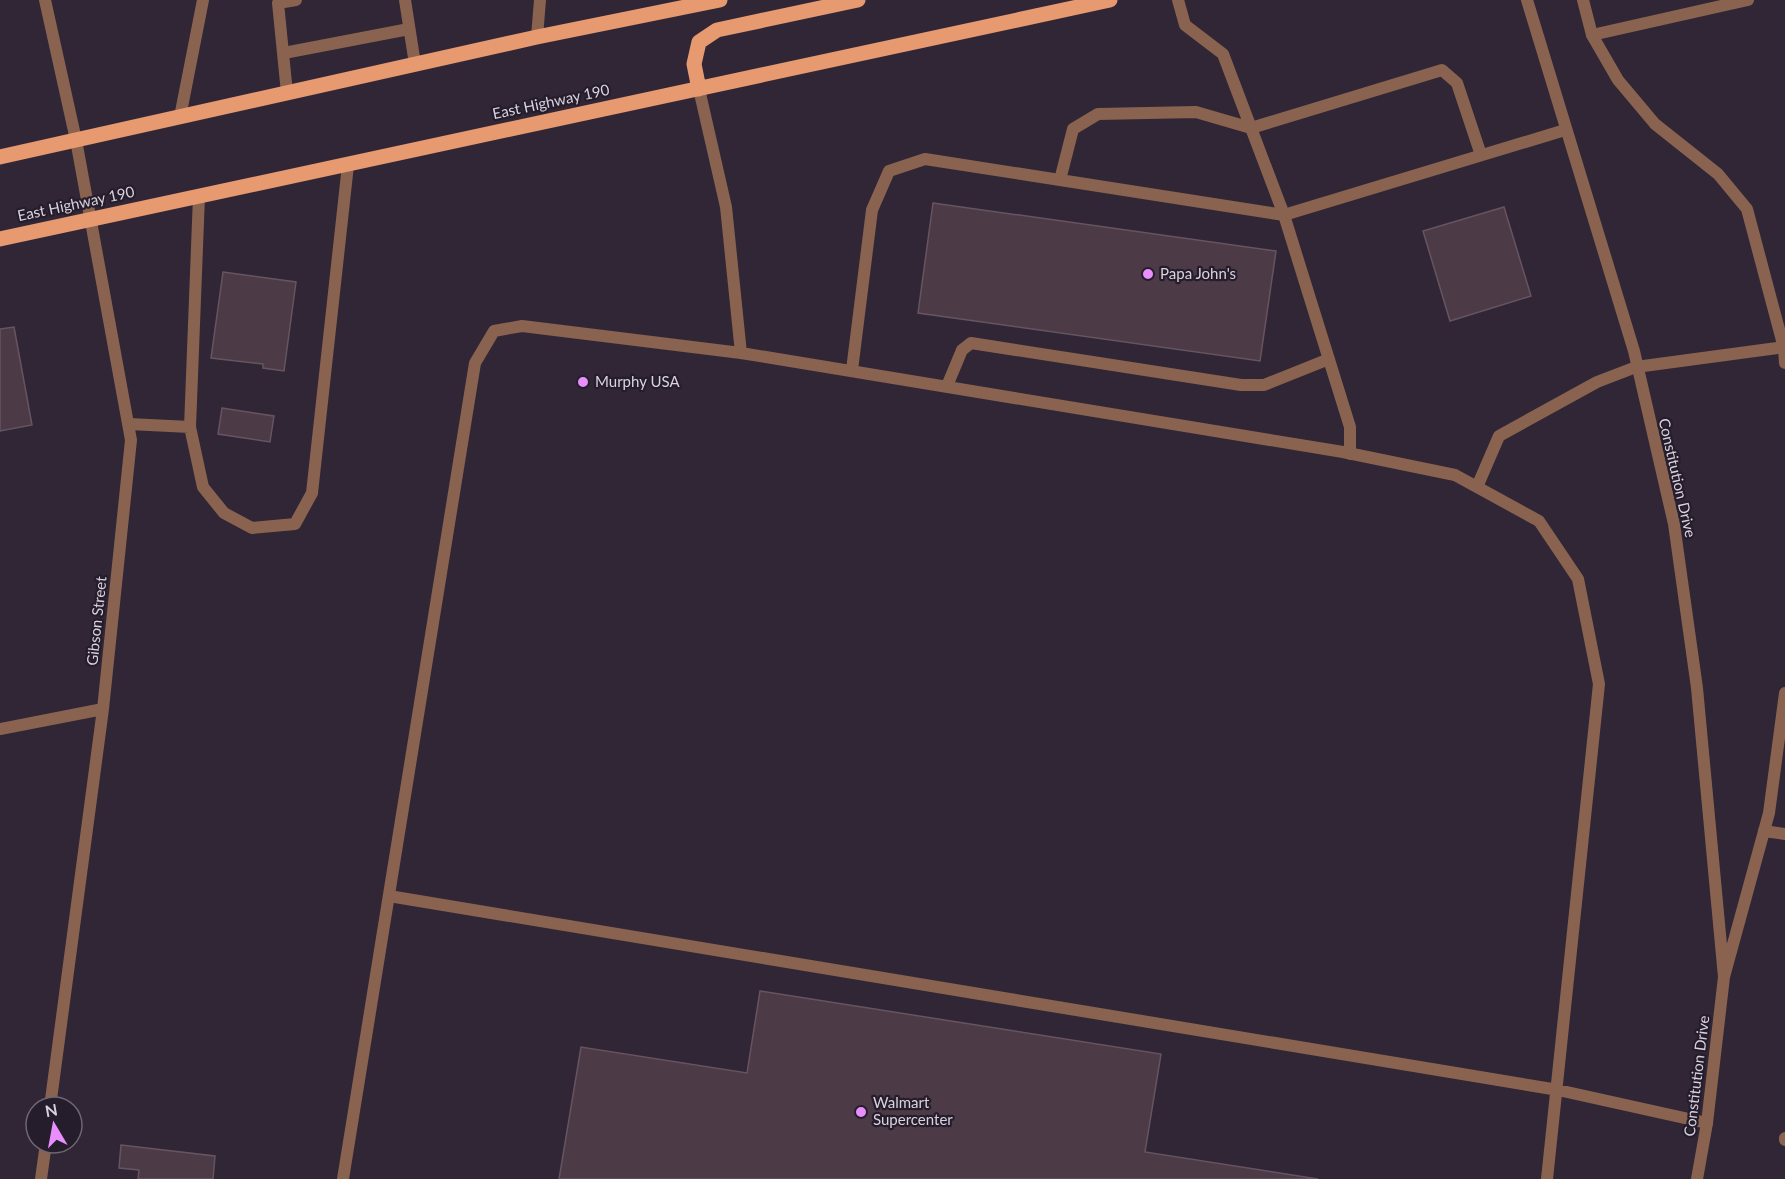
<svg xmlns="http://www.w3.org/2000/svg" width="1785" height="1179" font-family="Lato,sans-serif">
<rect width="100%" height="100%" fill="#302636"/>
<path fill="#4c3b47" stroke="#675461" stroke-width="1.5" d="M933 203 1276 251 1260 361 918 313Z
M1504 207 1531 296 1450 321 1423 231Z
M223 272 296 282 284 371 263 368V364L211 358Z
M14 327 32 425 0 431V329Z
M222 408 274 416 270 442 218 434Z
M760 991 1161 1054 1145 1152 1318 1179H559L581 1047 747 1073Z
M121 1145 215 1156 213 1179H138L139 1170 119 1168Z"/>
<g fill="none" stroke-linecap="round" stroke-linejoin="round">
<path stroke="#89634f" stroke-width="12" d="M45 0 76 140
M405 0 415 64
M1178 0 1185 25 1223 54 1284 215 1565 130
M1592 35 1748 0
M537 37 540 0
M284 53 409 29
M699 89 726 207 741 353
M287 93 278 3 296 0
M180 117 203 0
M1060 180 1073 129 1098 114 1196 112 1251 128 1442 70 1457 83 1481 155
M852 370 872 210 889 171 925 159 1284 215 1350 427V454
M947 386 962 350 971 343 1241 385H1264L1329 359
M129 424 190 427 199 196
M190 427 203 487 224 513 252 528 295 524 312 493 348 165
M1477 487 1499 436 1597 382 1636 367 1785 347
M1764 831 1785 834
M389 896 1558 1090 1707 1123
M1785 1138V1140
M343 1179 475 363 494 331 522 326 741 353 1343 452 1455 475 1539 521 1578 579 1599 684 1547 1179"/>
<path stroke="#89634f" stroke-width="12" d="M1527 0 1634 351 1674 524 1697 688 1724 977
M1583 0 1592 35 1618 80 1655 124 1718 174 1747 209 1784 348 1785 363
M0 729 103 709
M50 1107 103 709 131 440 76 140
M41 1179 46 1143
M1697 1179 1707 1123 1724 977 1769 813 1785 693"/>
<path stroke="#e79970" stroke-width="15" d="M699 89 694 64 699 42 717 30 858 0
M0 157 537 37 720 0
M0 239 1110 0"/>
</g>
<g fill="#e98efe" stroke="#261d2c" stroke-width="2">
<circle cx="1148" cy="274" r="6"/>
<circle cx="583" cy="382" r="6"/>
<circle cx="861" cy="1112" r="6"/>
</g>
<g text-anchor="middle" stroke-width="4.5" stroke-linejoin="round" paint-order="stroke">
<g font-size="15" fill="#d9d3de" stroke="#261d2c">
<text transform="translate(551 102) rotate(-12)" y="5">East Highway 190</text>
<text transform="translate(76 204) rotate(-12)" y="5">East Highway 190</text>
<text transform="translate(1677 478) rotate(77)" y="5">Constitution Drive</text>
<text transform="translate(97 621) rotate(-84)" y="5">Gibson Street</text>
<text transform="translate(1697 1076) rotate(-83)" y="5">Constitution Drive</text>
</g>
<g font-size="15" fill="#d9d3de" stroke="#261d2c" text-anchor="start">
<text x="1160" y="279">Papa John's</text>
<text x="595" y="387">Murphy USA</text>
<text x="873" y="1108">Walmart<tspan x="873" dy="17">Supercenter</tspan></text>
</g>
</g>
<g transform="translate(54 1125) rotate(350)"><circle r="28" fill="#261d2c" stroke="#6e6673" stroke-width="1.5"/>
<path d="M0-4.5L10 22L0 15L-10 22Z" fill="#e98efe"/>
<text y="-9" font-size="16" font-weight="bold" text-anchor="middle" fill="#d9d3de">N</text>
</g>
</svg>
